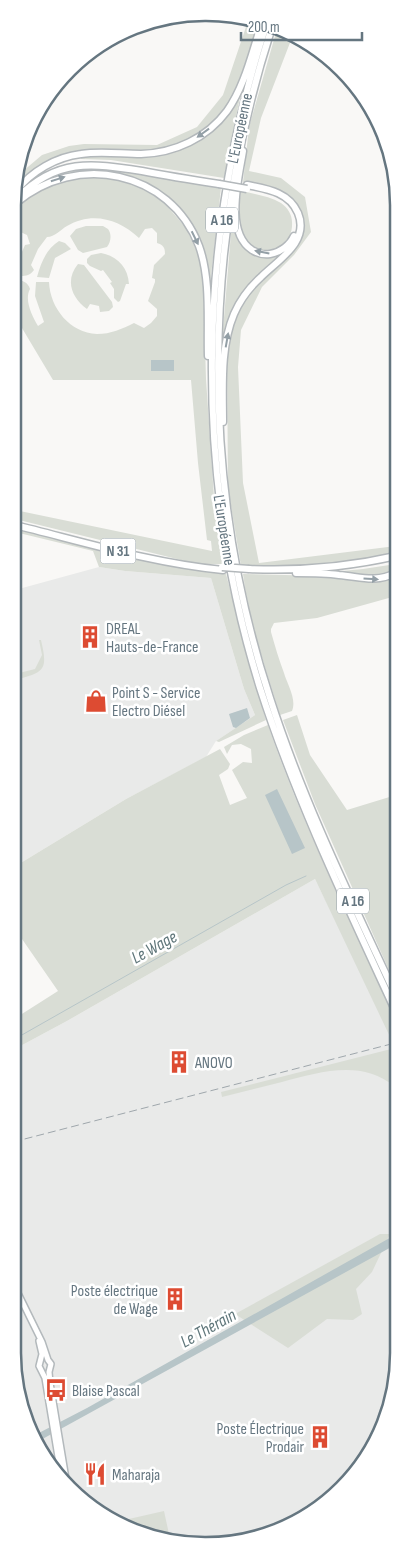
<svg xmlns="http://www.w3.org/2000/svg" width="411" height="1558" font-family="'Sofia Sans Condensed',sans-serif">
<rect width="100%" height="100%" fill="#f9f8f6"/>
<path fill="#e9eae9" d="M99 567 125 571 211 578 244 689 255 715 216 741 206 757 126 799 14 867 15 590Z
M315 879 395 1042V1390L372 1449 323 1505 256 1539 193 1545 120 1526 61 1480 27 1426 13 1352V1050L67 1021Z"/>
<path fill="#d9ddd5" d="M249 18 259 22 236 90 224 109 210 125 200 133 176 145 152 151 65 155 16 186V177L42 155 69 146 84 144 157 145 197 127 223 95Z
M277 29 293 35 261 118 249 171 281 178 305 197 311 232 294 255 262 287 241 330 238 367 243 483 259 563 396 546V553C346 565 293 567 241 566L228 488 227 360C230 340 233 319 244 301 258 281 279 267 295 249 301 242 303 233 303 224 301 192 269 186 243 182L249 127Z
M239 97H240L224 178 111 160 81 159 80 157 92 155 146 156 203 137Z
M78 168H104L221 188 210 284H208L195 234 156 191 98 172H80L47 181 45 179 59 173Z
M85 176 117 179 131 182 161 199 186 228 198 254 203 274 206 379 214 497 226 564H203L185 561 15 519V510L212 551 211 541 207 540 198 463 191 380H53L16 318V280C22 280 28 282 30 289 24 300 32 316 38 326L44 322 35 296 36 282H49C50 308 70 333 97 334 111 334 122 329 134 323L144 328 151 323 157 316V309L148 301 155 282V279L152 278 154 265 165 254C165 247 163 245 157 243V233L152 228 145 229 139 238C119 219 92 211 67 226 60 230 55 237 47 237L38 249 31 265 34 270C29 277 24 276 16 276V255L21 254 25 245 30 244 27 235 16 230V207C36 188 59 181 85 176Z
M241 191C255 194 269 196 281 203 288 208 292 215 292 222 294 251 256 263 244 236 237 221 239 206 241 191Z
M232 221H235L251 252H282L283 254 245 293 224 343 222 342Z
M86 226H103L108 229C112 234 111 242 107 247L83 253 78 250 70 236 76 229Z
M59 241 65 243 71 249 55 258 49 278 37 277C41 263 46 249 59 241Z
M101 253C117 256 128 267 129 284H126L120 301 118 302 114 298V289L110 283 112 282 103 270 101 271 90 266 87 263V259L91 255Z
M78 264 84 265 112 302 113 307 109 311 100 312 99 306 90 304 87 309C71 297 65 280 78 264Z
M15 528 201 571 226 574 254 680 266 720 219 742 216 741 255 715 244 689 211 578 125 571 99 567 93 551 15 532Z
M396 564V571L377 578 331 572 363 569Z
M243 574 326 576 376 582 396 576V596L317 618 274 623 271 629V632C275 646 279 660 284 673 287 684 297 699 292 711L280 715C266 669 249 622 243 574Z
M39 640H41C48 670 45 672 15 680V674L35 669 42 655Z
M297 715 310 755 347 810 396 795V986L315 804 283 720Z
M268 725C302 825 352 923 395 1019V1040L392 1041 315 879 67 1021 13 1050 14 1019 58 991 22 939 14 904V867L126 799 220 749 230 764 228 769 219 775 230 805 247 798 232 770 243 762 252 763 251 749 241 744 232 745 227 754 224 747 244 735Z
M395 1048V1087C362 1059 320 1072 282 1082 262 1087 242 1092 222 1097L221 1092Z
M380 1234H390L372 1272 356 1289 362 1314 353 1320 327 1319 288 1348 235 1314Z
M164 1511 169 1534 162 1537 124 1527 120 1521Z"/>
<path fill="#b7c5c8" d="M151 360H174V371H151Z
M247 708 250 718 236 728 233 727 229 714Z
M277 789 305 848 292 854 265 795Z
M395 1235V1245L37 1442 33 1436 87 1408Z"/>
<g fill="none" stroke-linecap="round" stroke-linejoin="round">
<path stroke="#b7c5c8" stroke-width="1" d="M391 851 396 849
M13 1040 286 885 306 876"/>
<defs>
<path id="major" d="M13 1283 42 1342 48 1360 51 1364 49 1372 50 1383 67 1485
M39 1341 42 1354 39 1366 45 1378 62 1481"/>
<path id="highway" d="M266 25C197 239 193 473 260 688 295 797 347 906 395 1010
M272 27C202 243 199 482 270 698 303 801 351 899 396 996
M243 151C239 177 224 232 252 250 257 253 264 255 270 254 281 252 290 245 294 236
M16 191C32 171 56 157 81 154 101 151 121 154 141 154 175 153 207 138 227 111 245 86 252 52 262 23
M17 198C57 158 91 163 142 171 168 176 193 180 219 184
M16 203C76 152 170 170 199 246 211 279 207 321 208 356
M223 422C223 387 220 347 234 314 240 300 250 287 261 277 278 260 310 242 298 213 289 192 267 189 247 185
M15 525C84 542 152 563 223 570
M249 569C298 571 348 567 396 556
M296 573C311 573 325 573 339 575 362 577 374 583 396 573"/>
</defs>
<use href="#major" stroke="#b3b9bc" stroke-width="8"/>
<use href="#highway" stroke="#b3b8bb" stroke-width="9"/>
<path stroke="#bfc4c8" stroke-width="4.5" d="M305 1514 330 1497"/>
<use href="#major" stroke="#fff" stroke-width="5"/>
<use href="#highway" stroke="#fff" stroke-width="6"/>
<path stroke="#9fa7ac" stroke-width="1" stroke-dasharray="8 4" stroke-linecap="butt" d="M13 1142 395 1043"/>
<defs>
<path id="highway-bridge" d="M219 184 247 189
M222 567 249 569"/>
</defs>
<use href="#highway-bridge" stroke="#b3b8bb" stroke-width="9" stroke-linecap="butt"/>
<use href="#highway-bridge" stroke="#fff" stroke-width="6"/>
</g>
<defs><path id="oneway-solid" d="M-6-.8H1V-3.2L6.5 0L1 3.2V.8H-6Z" transform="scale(1.25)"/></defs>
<g fill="#939fa6">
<use href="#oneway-solid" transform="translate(203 133) rotate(144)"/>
<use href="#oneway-solid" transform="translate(58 179) rotate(-18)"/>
<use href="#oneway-solid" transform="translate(195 238) rotate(64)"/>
<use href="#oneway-solid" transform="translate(262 252) rotate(-169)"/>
<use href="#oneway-solid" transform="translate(227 340) rotate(-80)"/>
<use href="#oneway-solid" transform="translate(371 579) rotate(4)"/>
</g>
<defs>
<symbol id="building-bare" viewBox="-9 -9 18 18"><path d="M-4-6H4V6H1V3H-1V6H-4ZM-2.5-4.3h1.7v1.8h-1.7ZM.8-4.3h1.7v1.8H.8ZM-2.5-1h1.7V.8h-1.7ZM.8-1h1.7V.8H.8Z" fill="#dd4b32" stroke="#fff" stroke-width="2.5" paint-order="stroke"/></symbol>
<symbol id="shop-bare" viewBox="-9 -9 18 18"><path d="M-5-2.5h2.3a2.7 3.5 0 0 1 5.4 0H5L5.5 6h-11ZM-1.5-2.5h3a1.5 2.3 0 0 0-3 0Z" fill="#dd4b32" stroke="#fff" stroke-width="2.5" paint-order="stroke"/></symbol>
<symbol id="bus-bare" viewBox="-9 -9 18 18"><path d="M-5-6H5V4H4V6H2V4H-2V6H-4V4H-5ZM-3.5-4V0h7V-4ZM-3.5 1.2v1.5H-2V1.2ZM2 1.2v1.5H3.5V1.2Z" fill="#dd4b32" stroke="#fff" stroke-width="2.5" paint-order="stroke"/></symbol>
<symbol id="restaurant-bare" viewBox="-9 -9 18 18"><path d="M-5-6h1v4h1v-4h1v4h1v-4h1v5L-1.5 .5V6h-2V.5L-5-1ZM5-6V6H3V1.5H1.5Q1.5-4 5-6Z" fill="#dd4b32" stroke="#fff" stroke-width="2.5" paint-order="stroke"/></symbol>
</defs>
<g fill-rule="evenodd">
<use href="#building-bare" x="74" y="621" width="32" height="32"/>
<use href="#shop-bare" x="80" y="685" width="32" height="32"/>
<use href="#building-bare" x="163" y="1046" width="32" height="32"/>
<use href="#building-bare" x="159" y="1283" width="32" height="32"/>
<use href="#bus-bare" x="40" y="1374" width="32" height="32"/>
<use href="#building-bare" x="304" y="1421" width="32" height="32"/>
<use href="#restaurant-bare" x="79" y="1458" width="32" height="32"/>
</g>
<g text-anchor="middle" stroke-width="5" stroke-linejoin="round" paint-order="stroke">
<g fill="#fff" stroke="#939fa6" stroke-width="1">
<rect x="206" y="207.5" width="32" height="25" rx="4"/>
<rect x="100.5" y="538.5" width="35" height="25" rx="4"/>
<rect x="337" y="888.5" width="32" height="25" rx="4"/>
</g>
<g font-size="15" font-weight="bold" fill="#657680">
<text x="222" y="225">A 16</text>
<text x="118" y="556">N 31</text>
<text x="353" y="906">A 16</text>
</g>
<g font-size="16" fill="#657680" stroke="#fff">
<text transform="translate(239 128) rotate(-78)" y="6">L'Européenne</text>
<text transform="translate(225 530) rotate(81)" y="6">L'Européenne</text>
</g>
<g font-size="16" fill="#657680" stroke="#fff" text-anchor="start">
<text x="106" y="634">DREAL<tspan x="106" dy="18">Hauts-de-France</tspan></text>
<text x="112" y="698">Point S - Service<tspan x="112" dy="18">Electro Diésel</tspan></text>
<text x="195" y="1068">ANOVO</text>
<text x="158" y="1296" text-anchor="end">Poste électrique<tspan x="158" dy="18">de Wage</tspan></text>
<text x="72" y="1396">Blaise Pascal</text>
<text x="304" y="1434" text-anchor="end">Poste Électrique<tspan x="304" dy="18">Prodair</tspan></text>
<text x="112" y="1480">Maharaja</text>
</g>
<g font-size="18" font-style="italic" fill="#5f767a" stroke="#fff">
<text transform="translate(154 947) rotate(-29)" y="6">Le Wage</text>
<text transform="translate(208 1328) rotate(-29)" y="6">Le Thérain</text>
</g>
</g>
<path d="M0 0H411V1558H0ZM205 21H206A184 184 0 0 1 390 205V1353A184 184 0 0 1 206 1537H205A184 184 0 0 1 21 1353V205A184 184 0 0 1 205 21Z" fill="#fff" fill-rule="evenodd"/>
<path fill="none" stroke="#657680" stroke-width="2.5" d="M205 21H206A184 184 0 0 1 390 205V1353A184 184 0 0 1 206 1537H205A184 184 0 0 1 21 1353V205A184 184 0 0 1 205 21Z"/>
<path d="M241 32v8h121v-8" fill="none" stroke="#657680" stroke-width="2.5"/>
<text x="248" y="32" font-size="15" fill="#657680" stroke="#ffffff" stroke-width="4" paint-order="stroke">200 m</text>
</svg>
